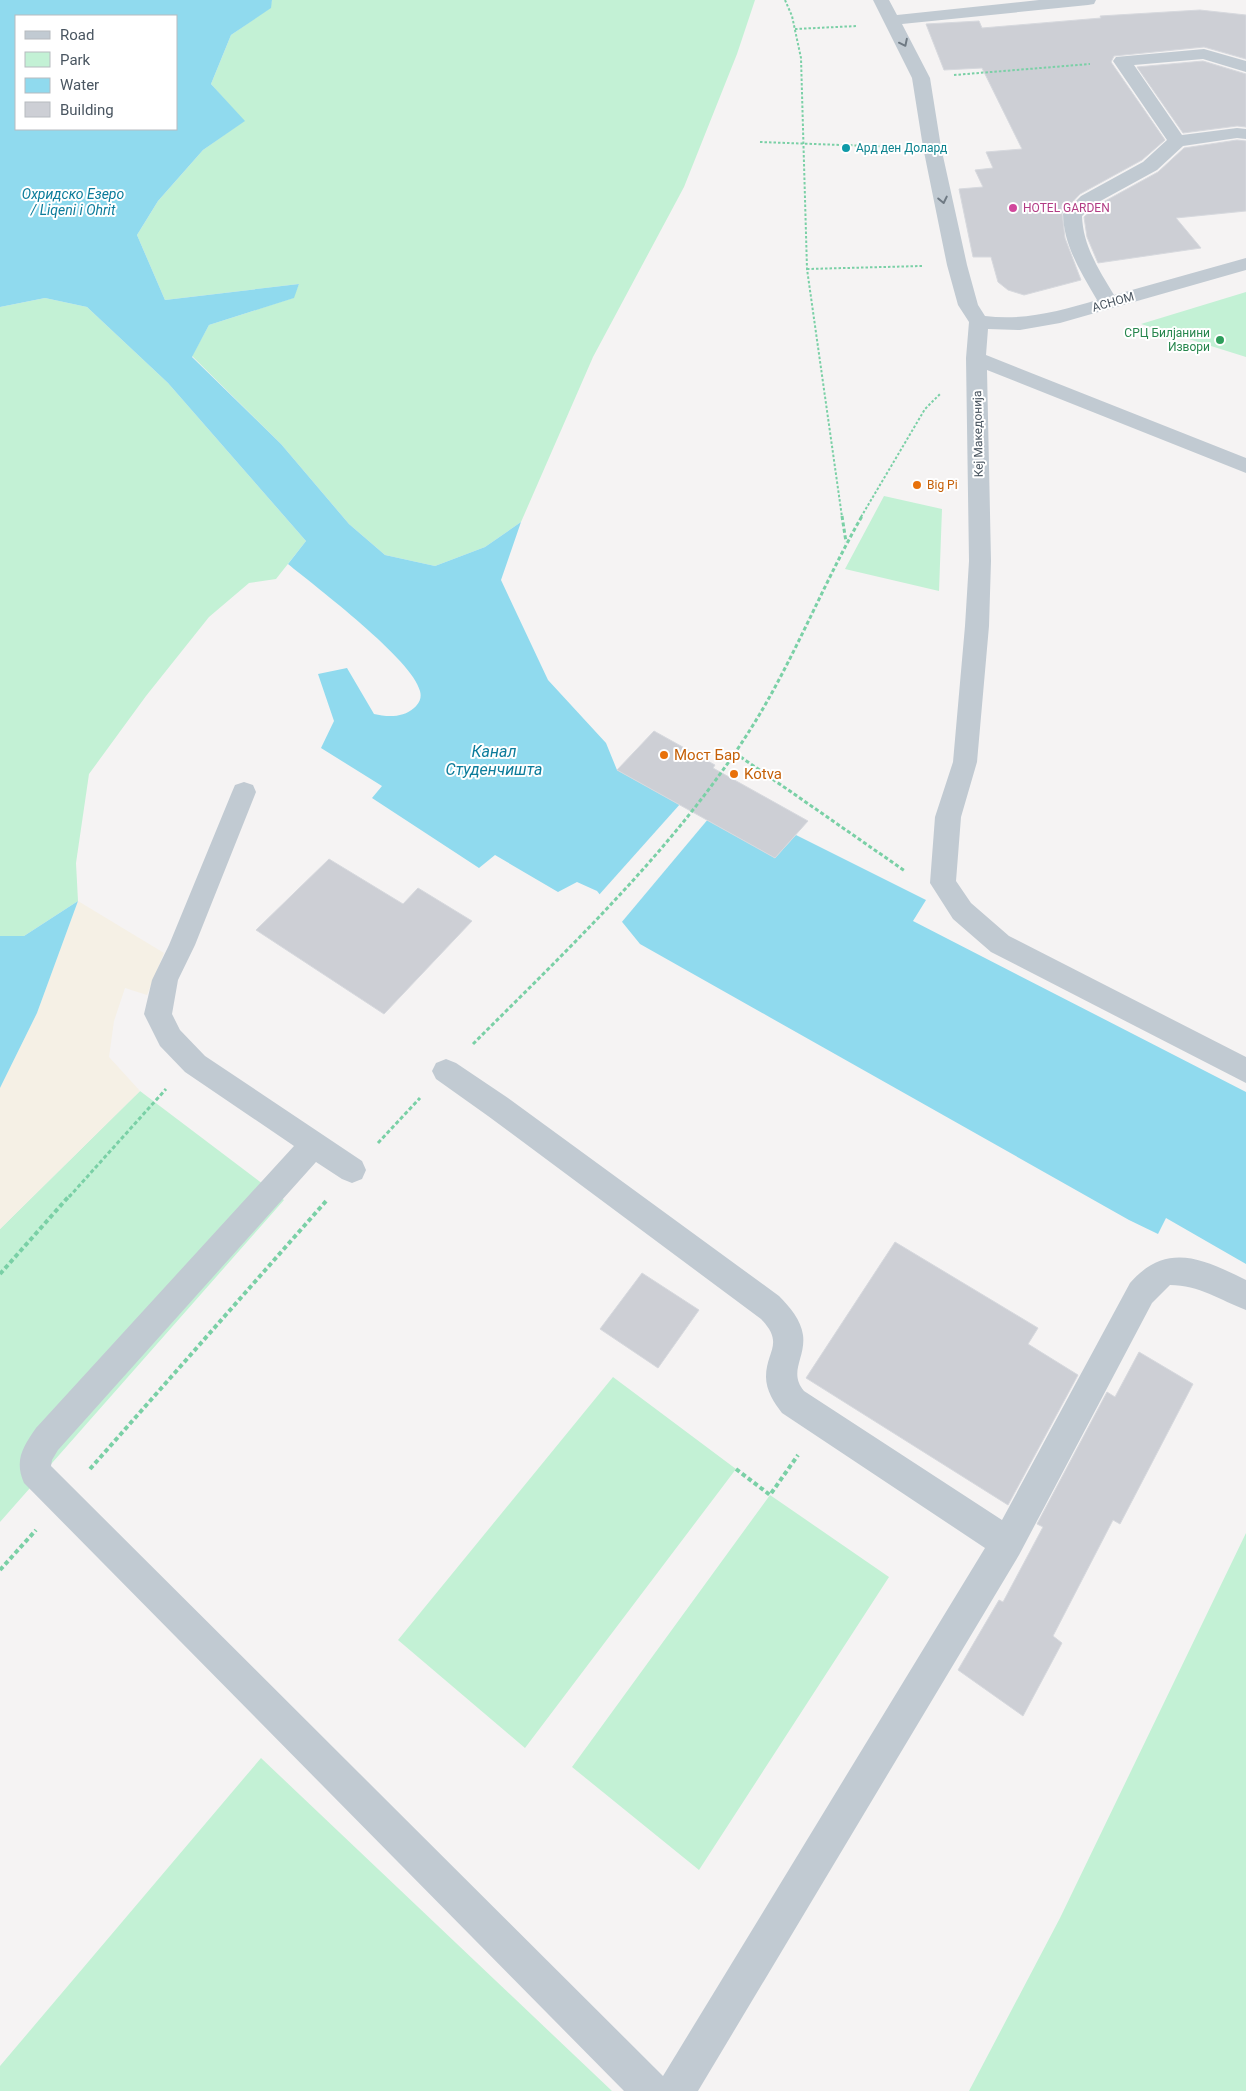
<svg xmlns="http://www.w3.org/2000/svg" width="1246" height="2091" font-family="Roboto,sans-serif">
<rect width="100%" height="100%" fill="#f5f3f3"/>
<path fill="#c3f1d5" d="M272 0H755L737 54 684 187 593 357 521 522 485 547 435 566 385 555 349 524 281 444 192 356 209 325 293 298 299 284 165 300 137 235 158 201 203 150 244 121 211 84 231 35 270 8Z
M1246 292V357L1141 324Z
M45 298 87 307 168 383 306 541 276 579 249 583 209 617 146 696 89 774 76 863 78 901 24 936H0V307Z
M884 496 942 509 939 591 845 569Z
M140 1091 284 1200 0 1522V1229Z
M613 1377 736 1469 525 1748 398 1640Z
M770 1495 889 1577 699 1870 572 1767Z
M1246 1533V2091H969L1060 1918Z
M261 1758 612 2091H0V2066Z"/>
<path fill="#f5f0e5" d="M78 901 164 953 147 995 125 988 114 1021 109 1057 140 1091 0 1229V1088L37 1013Z"/>
<path fill="#90daee" fill-rule="evenodd" d="M0 0H272L271 8 231 35 211 84 245 121 203 150 158 201 137 235 165 300 299 284 294 298 209 325 192 357 281 444 349 524 385 555 435 566 485 547 521 522 501 580 548 680 606 743 617 770 775 858 796 835 926 900 913 921 1246 1092V1264L1166 1218 1158 1234 1129 1220 640 944 597 891 577 882 558 892 495 855 479 868 372 798 382 786 321 748 334 721 318 674 347 668 374 714C387 717 403 718 414 708 419 704 422 698 420 691 413 660 316 587 288 564L306 541 168 383 87 307 45 298 0 307ZM16 16H176V129H16Z
M78 901 37 1013 0 1088V936H24Z"/>
<path fill="#f5f3f3" d="M681 803 709 818 621 923 598 896Z"/>
<path fill="#cdcfd5" stroke="#d7d9de" d="M1200 10 1246 15V59L1204 47 1114 56 1111 62 1165 140 1142 160 1080 194 1062 213 1065 238 1081 280 1024 295 1008 290 998 282 991 257H973L959 189 983 187 975 170 993 168 986 152 1022 149 982 68 944 70 926 24 979 21 982 28 1101 18 1100 16Z
M1203 61 1246 74V127L1237 126 1183 133 1137 67Z
M1237 140 1246 141V211L1176 218 1201 248 1098 263 1087 237 1084 217 1096 206 1158 172 1184 148Z
M654 731 715 765 713 768 808 821 775 858 617 770Z
M329 859 403 904 418 888 472 921 384 1014 256 930Z
M895 1242 1038 1328 1028 1344 1078 1375 1008 1505 806 1378Z
M642 1273 699 1310 658 1368 600 1329Z
M1139 1352 1193 1384 1120 1524 1113 1520 1053 1636 1062 1643 1023 1716 958 1670 999 1600 1003 1602 1043 1527 1037 1524 1107 1392 1115 1397Z"/>
<g fill="none" stroke-linecap="round" stroke-linejoin="round">
<path stroke="#7ad0a6" stroke-width="2" stroke-dasharray="2.5 2" stroke-linecap="butt" d="M785 0 792 16 801 58 807 269 842 517
M795 29 857 26
M954 75 1090 64
M760 142 897 147
M807 269 922 266
M861 517 925 409 940 394"/>
<path stroke="#7ad0a6" stroke-width="3" stroke-dasharray="4 2.5" stroke-linecap="butt" d="M842 516 846 542
M735 753 905 871
M473 1044C571 946 675 848 750 730 793 662 822 586 862 516
M378 1143 420 1098
M69 1197 166 1089"/>
<path stroke="#7ad0a6" stroke-width="4" stroke-dasharray="4.5 3" stroke-linecap="butt" d="M0 1274 70 1195
M90 1469 327 1200
M736 1469 770 1495 798 1455
M0 1570 36 1530"/>
<path fill="#c1cad2" fill-rule="evenodd" d="M873 0H889L897 15 1039 0H1096L1094 4 1088 5 902 24 930 78 941 147 967 265 978 305 985 316C1024 321 1060 311 1097 300 1081 272 1064 247 1063 214L1081 196 1143 162 1167 140 1113 61 1116 57 1204 49 1246 61V72L1203 59 1134 65 1182 135 1237 128 1246 129V139L1237 138 1183 146 1157 170 1095 204 1082 216C1083 246 1099 270 1114 295L1246 258V270L1060 323 1020 330 988 329 986 355 1246 458V473L987 370 991 561 989 626 977 762 961 817 956 881 971 903 1009 936 1246 1057V1083L991 952 953 919 930 883 935 817 953 762 965 626 969 561 966 358 969 322 958 305 947 265 923 147 912 78Z
M244 782 253 785 256 792 195 945 178 980 172 1014 180 1030 205 1056 362 1161 366 1170 362 1179 352 1183 342 1179 316 1162 58 1450 52 1460 51 1466 663 2076 985 1548 782 1413C774 1403 766 1390 766 1377 766 1351 785 1344 761 1319L488 1116 436 1079 432 1071 436 1063 446 1059 456 1063 508 1098 779 1296C790 1307 801 1320 803 1335 806 1358 788 1372 804 1391L1002 1520 1130 1283C1167 1241 1203 1259 1246 1280V1310C1220 1300 1199 1285 1170 1285L1152 1303 1019 1555 698 2091H624L24 1483C14 1460 23 1447 36 1428L294 1146 185 1072 160 1046 144 1014 152 980 169 945 232 792 235 785Z"/>
</g>
<defs><path id="oneway-chevron" d="M-2-3.5L2.5 0L-2 3.5" fill="none" stroke-width="1.6" stroke-linecap="round" stroke-linejoin="round" transform="scale(1.25)"/></defs>
<g stroke="#6e7983">
<use href="#oneway-chevron" transform="translate(904 43) rotate(64)"/>
<use href="#oneway-chevron" transform="translate(943 200) rotate(78)"/>
</g>
<circle fill="#0f9aa8" stroke="#fff" stroke-width="2" cx="846" cy="148" r="5"/>
<circle fill="#d1479c" stroke="#fff" stroke-width="2" cx="1013" cy="208" r="5"/>
<circle fill="#2e9e5b" stroke="#fff" stroke-width="2" cx="1220" cy="340" r="5"/>
<g fill="#e8710a" stroke="#fff" stroke-width="2">
<circle cx="917" cy="485" r="5"/>
<circle cx="664" cy="755" r="5"/>
<circle cx="734" cy="774" r="5"/>
</g>
<g text-anchor="middle" stroke-width="4" stroke-linejoin="round" paint-order="stroke">
<g font-size="12" fill="#0d838f" stroke="#fff" text-anchor="start">
<text x="856" y="152">Ард ден Долард</text>
</g>
<g font-size="12" fill="#b23c85" stroke="#fff" text-anchor="start">
<text x="1023" y="212">HOTEL GARDEN</text>
</g>
<g font-size="12" fill="#4a5661" stroke="#fff">
<text transform="translate(1113 302) rotate(-16)" y="4">АСНОМ</text>
<text transform="translate(978 434) rotate(-91)" y="4">Кеј Македонија</text>
</g>
<g font-size="12" fill="#27864d" stroke="#fff" text-anchor="end">
<text x="1210" y="337">СРЦ Билјанини<tspan x="1210" dy="14">Извори</tspan></text>
</g>
<g font-size="12" fill="#c56008" stroke="#fff" text-anchor="start">
<text x="927" y="489">Big Pi</text>
</g>
<g font-size="14" font-style="italic" fill="#0c7c9b" stroke="#fff">
<text x="73" y="199">Охридско Езеро<tspan x="73" dy="16">/ Liqeni i Ohrit</tspan></text>
</g>
<g font-size="15" fill="#c56008" stroke="#fff" text-anchor="start">
<text x="674" y="760">Мост Бар</text>
<text x="744" y="779">Kotva</text>
</g>
<g font-size="16" font-style="italic" fill="#0c7c9b" stroke="#fff">
<text x="494" y="757">Канал<tspan x="494" dy="18">Студенчишта</tspan></text>
</g>
</g>
<rect x="15" y="15" width="162" height="115" fill="#ffffff" stroke="#b7bbc0"/>
<rect x="25" y="31" width="25" height="8" fill="#c1cad2" stroke="#b7bbc0"/>
<text x="60" y="40" font-size="15" fill="#4a5661">Road</text>
<rect x="25" y="52" width="25" height="15" fill="#c3f1d5" stroke="#b7bbc0"/>
<text x="60" y="65" font-size="15" fill="#4a5661">Park</text>
<rect x="25" y="78" width="25" height="15" fill="#90daee" stroke="#b7bbc0"/>
<text x="60" y="90" font-size="15" fill="#4a5661">Water</text>
<rect x="25" y="102" width="25" height="15" fill="#cdcfd5" stroke="#b7bbc0"/>
<text x="60" y="115" font-size="15" fill="#4a5661">Building</text>
</svg>
